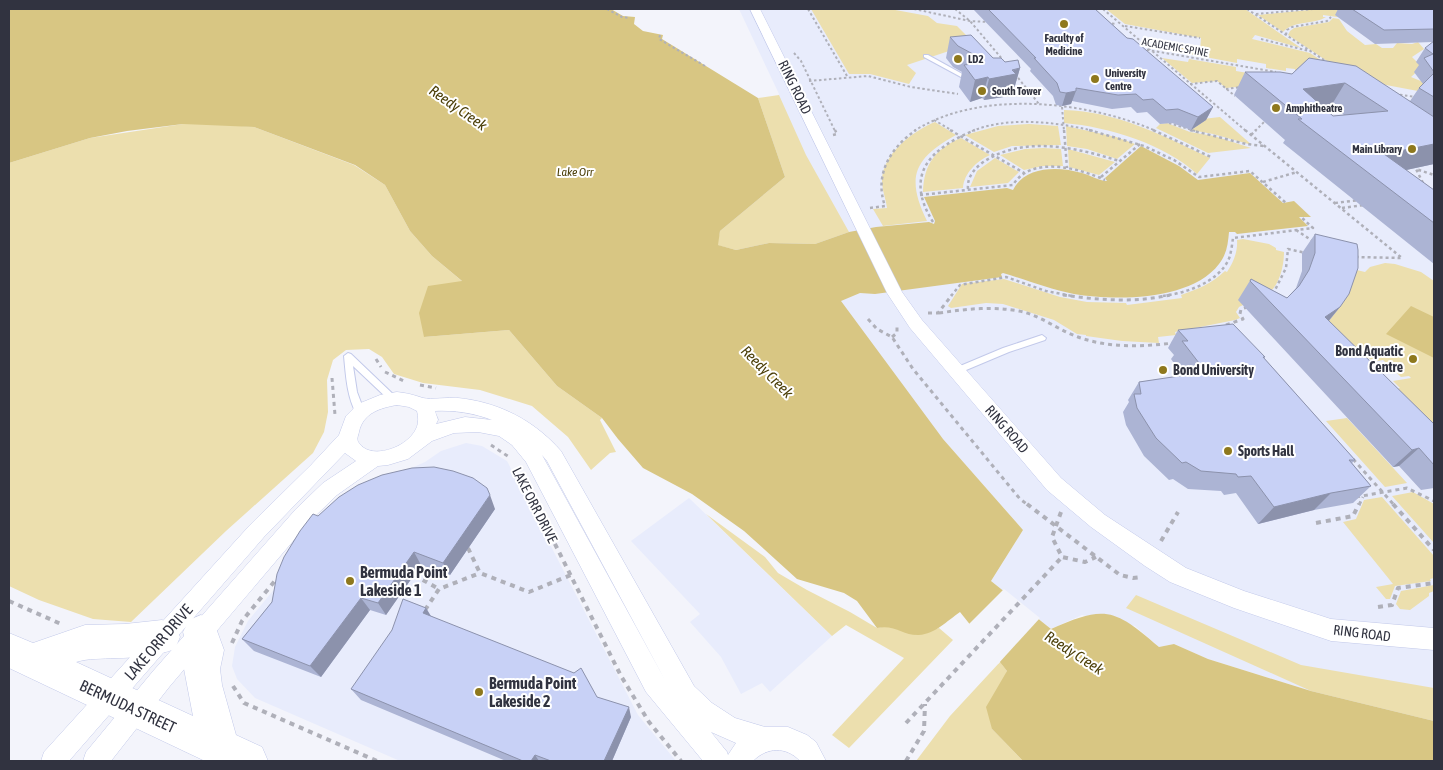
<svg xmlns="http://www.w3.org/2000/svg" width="1443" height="770" font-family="'Asap Condensed',sans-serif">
<rect width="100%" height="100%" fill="#f3f4fb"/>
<path fill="#e8ecfc" d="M739 9H1434V721L1311 691 1208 659 1174 644 1159 647 1135 626 1082 615 1051 629 991 581 1023 530 943 439 720 231 779 94Z
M466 443 482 446 507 461 638 715 676 761H400L255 698 237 679 232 666 235 647 248 621 276 587 398 474 425 462 441 451Z
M689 498 832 636 770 692 762 683 741 694 721 657 690 622 700 614 631 541Z"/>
<path fill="#ecdfae" d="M811 9H890L928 16 937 23 957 26 977 46 949 51 907 65 916 73 909 84 870 74H849Z
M1106 9H1245L1301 48 1255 35 1252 39 1310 53 1348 78 1295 73V69L1286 68V71L1266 68V64L1237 59V63L1189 54V51L1177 49V47L1200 51 1201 38 1125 24Z
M1319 9H1356L1337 17 1323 15V17H1326C1314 25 1294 20 1283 32L1258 15Z
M1333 18 1339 19 1347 31 1365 45 1376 44 1382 48H1393L1397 43 1412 44 1418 42 1424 49 1412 57 1422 67 1411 77 1428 84 1434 94 1354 79 1288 35 1290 31 1294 28 1329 22Z
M1162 58 1188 62 1189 59 1236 67V71L1266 76 1248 86 1226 88 1217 81 1192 83Z
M779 95 806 155 849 232 815 244 769 243 736 250 717 245 720 231 785 177 758 98Z
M1064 110C1116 111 1164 136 1210 158L1197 174C1164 144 1109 127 1064 123Z
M1220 117 1252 145 1213 134 1191 130 1201 123 1194 120Z
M935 122 956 135C915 158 905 176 927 221L883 226 873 209 887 208C886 199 882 190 882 181 882 154 913 131 935 122Z
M204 123 254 127 354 165 385 185 410 231 432 256 463 282 424 337 509 330 557 386 602 418 600 420 616 452 610 453 591 470 568 437 532 406 480 390 423 383 394 374 382 357 369 349 346 350 333 360 327 380 328 412 324 432 313 453 226 531 131 622 93 619 39 600 9 586V163L90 138 183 124Z
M1167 123 1190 132 1214 136 1251 148 1208 153 1156 128 1160 124Z
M1029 124 1058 126 1061 145 1012 146 994 152 965 135 998 126Z
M1066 126 1116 137 1135 144 1117 159 1087 149 1067 146Z
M961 138 990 155C977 161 964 173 963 188L923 192C924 164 935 149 961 138Z
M1043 148 1061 149 1063 166H1043L1024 170 1000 155 1025 149Z
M1068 149 1115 162 1099 175 1069 167Z
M995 158 1019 172 1008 183 970 187 977 171Z
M1243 239 1269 244 1276 248V250L1284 252C1284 267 1279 288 1265 296 1257 301 1247 303 1239 307L1236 312 1240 318 1235 320 1175 332 1176 335 1158 337 1159 343 1122 341 1086 336V335L1077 334 1054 320 1003 304 986 303 951 308 948 306 962 284 1004 279 1060 297 1087 302 1126 303 1127 305 1182 298 1181 295C1198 289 1211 284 1225 271L1227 272C1233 263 1238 252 1237 240Z
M1385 263 1395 264 1421 272 1434 281V434L1389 391 1400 388 1393 381 1411 378 1409 376 1401 377 1383 360 1373 362 1369 358 1360 360 1321 328 1344 267 1365 272 1370 267Z
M1347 418 1407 483 1385 487 1326 421Z
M1413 492 1434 504V543L1392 496Z
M1382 497 1434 556V578L1430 579 1431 581 1395 586 1390 599H1386L1376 587 1393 584 1343 522 1356 519 1364 500Z
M706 514 765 557 778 573 807 590 850 612 877 628 887 626 918 635 939 628 953 640 849 748 832 735 904 658 846 625 832 636Z
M1434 585V591L1429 593V596L1410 610 1400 609 1396 604 1401 591Z
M1136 595 1301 665 1434 688V721L1311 691 1126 608Z
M1000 662 1007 671 992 729 1023 761H916L950 716Z"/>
<path fill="#d8c683" d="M9 9H611L623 16 635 17 634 24 643 31 663 35 662 39 758 98 785 177 720 231 718 245 736 250 769 243 815 244 849 232 876 227 929 222 934 224 935 221 924 197 1007 188 1013 190C1025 166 1058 166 1082 173 1090 175 1099 181 1107 181L1105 178 1141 146 1179 166 1198 180 1250 173 1283 203 1294 201 1311 217H1299L1308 226 1237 234 1235 232H1229C1228 243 1227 254 1219 264 1191 301 1115 301 1074 294 1049 289 1027 280 1003 273L1001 274 1002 277 875 294 860 293 841 301 943 439 1023 530 991 581 1051 629C1105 605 1114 608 1159 647L1174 644 1208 659 1311 691 1434 721V761H1023L992 729 986 707 1007 671 960 612C947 621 935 634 919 635 904 636 895 624 877 628L857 601 844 593 797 579 744 531 692 494 643 468 618 439 602 418 557 386 509 330 424 337 419 313 428 286 462 281 432 256 410 231 385 185 355 165 254 127 183 124 127 131 90 138 9 163Z
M1411 306 1434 317V358L1386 334Z"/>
<path fill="#f3f4fb" d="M1004 589 1040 618 998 664 968 625Z"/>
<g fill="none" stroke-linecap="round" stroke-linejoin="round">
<defs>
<path id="lane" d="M924 55H928L966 76 961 77 924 57Z
M1042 335 1046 338 1045 340 1009 352 959 373H953L952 371 953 369 1003 348Z
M348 353 351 354 395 396 396 398 395 400H389L353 366 357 392 365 413 363 415H357C347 397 346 377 344 356Z"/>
<path id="street" d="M750 9H760L902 292 922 320 1061 478 1105 515 1186 568 1244 591 1331 619 1434 628V650L1331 641 1234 608 1170 582 1145 566 1091 527 1047 490 910 328 887 293Z
M397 392C407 393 414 395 423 398 431 400 448 397 458 398 498 402 534 420 561 451L694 686 712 703 735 718 765 727H788L807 735 816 742 826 761H800C786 746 767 747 753 761H703L646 692 526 462 512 445 499 436 478 432 454 433 432 441 408 459 388 465 378 466 337 495 310 521 170 686 111 761H83L86 752 154 670 296 509 323 483 356 461 345 453 264 537 69 761H41L44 752 250 525 311 465 339 435 346 416 358 404 380 395ZM397 405 409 407 417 411C420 423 417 431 408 439 398 449 370 459 359 443 356 440 358 436 359 432 363 413 380 408 397 405ZM435 411C454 410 474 413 492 420L465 417 436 424 438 420ZM542 455 547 461 665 680ZM711 732 736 743 728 755 727 752Z"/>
<path id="primary" d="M201 615 213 620 224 650 220 669 222 685 236 735 262 747 268 761H205L9 668V633L33 643 85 625 125 624 162 620 175 625 180 637 175 649C156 656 135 658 116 658 102 659 89 658 76 662L193 716 184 669 188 650 183 632 189 620Z"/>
</defs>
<use href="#lane" stroke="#c2c9ea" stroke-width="2"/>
<use href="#street" stroke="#c2c9ea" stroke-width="1"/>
<use href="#primary" stroke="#c2c9ea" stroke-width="1"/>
<path stroke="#afb0b9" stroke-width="2" stroke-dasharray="2.5 2.5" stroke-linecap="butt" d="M607 9 622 17 630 18
M808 9 847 76
M914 9 970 21 988 22
M955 9 970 21 1003 60
M1103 9 1246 131
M1247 9 1327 62
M1256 14 1313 9
M1107 23 1117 24
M1125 26 1200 38
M660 35 659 39 705 66
M1286 35 1287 30 1292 27 1327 21 1331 17
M1261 39 1309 51
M1142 49 1276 72
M794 53 801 61 835 131
M1015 74 1039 104
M809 81 868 76 911 87 958 94
M1190 84 1217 81 1235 96
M1226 89 1241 87
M1395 94 1416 97
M1062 107 1064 131
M934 120 953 131
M1169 123 1195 131
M914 131C980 89 1087 101 1156 131
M972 131C1009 116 1056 122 1094 131
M1255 131 1266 120"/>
<path stroke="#afb0b9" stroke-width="2.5" stroke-dasharray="3 3" stroke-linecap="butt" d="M950 130 1024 173
M1064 130 1067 168
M1089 130 1144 146 1174 160 1199 177 1250 171 1286 203
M1153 130 1211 157
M1190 130 1246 144 1264 146
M1245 130 1402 258 1355 257
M833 135 837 134 835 130
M1251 135 1256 130
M1101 177 1140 144
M1263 182 1297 172
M1423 183 1416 169 1434 175
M968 189C967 178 973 170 982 163 1022 135 1075 147 1119 161
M920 195 1013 185C1031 155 1079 168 1105 180
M1335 203 1359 200
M870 208 885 206C874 175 890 148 916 130
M1342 208 1364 205
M933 222C903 174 931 148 975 130
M1296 230 1314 242
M1273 294 1286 268 1288 249 1306 253
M951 296 960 285 1006 277 1046 291 1072 296
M1163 296C1186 293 1216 283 1228 261 1231 255 1232 245 1233 238L1313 228 1301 217"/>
<path stroke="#afb0b9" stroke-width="3" stroke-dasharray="4 4" stroke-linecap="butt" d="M1063 295C1097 300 1136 303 1170 295
M928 313H938L952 295
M939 313C967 309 991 306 1019 311 1040 315 1058 330 1078 337 1108 348 1142 347 1173 343
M868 319 877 329 892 337 913 369 1020 499 1028 505
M1226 325 1243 319 1240 314 1241 309 1248 307
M892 337 897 333V325
M376 359 381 367
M385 372 406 382
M332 378 335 415
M420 385 436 388
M491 445 509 457
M1353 459 1394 505
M1356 497 1407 488 1434 501
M1359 505 1363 497"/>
<path stroke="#afb0b9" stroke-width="4" stroke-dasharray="5 5" stroke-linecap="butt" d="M1027 504 1120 575 1133 578 1142 577
M1393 504 1434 550
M537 508 621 676 649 722 681 761
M1061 512 1052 537 1062 557 1085 562 1096 557
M1316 523 1353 516 1359 504
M1161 541 1178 512
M468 548 480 573 529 592 571 575
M414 575 439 589
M9 601 61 624
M1378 607 1392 605 1398 588 1434 583
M425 610 439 589 480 573
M232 643 242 621 278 577
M233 686 244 703 377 761
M906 723 1062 557
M906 761 924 731 925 704"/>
<use href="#lane" fill="#fff" fill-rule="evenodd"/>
<use href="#street" fill="#fff" fill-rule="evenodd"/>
<use href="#primary" fill="#fff" fill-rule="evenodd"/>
</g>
<path fill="#acb4d4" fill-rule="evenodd" d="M973 9H1095L1127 38 1213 107 1206 120 1191 130 1172 123 1160 124 1147 112 1137 113 1131 107 1112 109 1072 101 1071 104 1062 106 1056 105 1053 96 1030 71 1031 69Z
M1338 9H1434V164L1406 170 1434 190V264L1283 143 1285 140 1234 95 1245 72 1292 74 1309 58 1410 101 1419 88 1423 84 1414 72 1419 65 1416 62 1425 48 1433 42 1375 44 1335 15ZM1331 106 1344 115 1333 116 1323 107Z
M950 37 993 58 1020 68 1014 89 1012 90 1010 96 984 100 982 98 970 102 959 87 962 72 953 67 946 58Z
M1315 234 1340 307 1329 321 1434 424V488L1421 490 1399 466 1393 467 1238 300 1251 279 1287 298 1296 288 1302 271V253Z
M1178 330 1265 357 1264 358 1355 460 1352 463 1371 486 1353 503 1314 510 1258 524 1236 493 1224 495 1221 491 1188 489 1173 479 1169 480 1144 456 1126 425 1123 412 1129 402 1128 400 1139 382 1183 376 1171 359 1174 355 1168 348Z
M495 509 450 575 421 565 386 615 370 610 321 677 254 651 242 639 272 602 318 516Z
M426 608 431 616 597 697 631 717 612 761H506L361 700 351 689Z"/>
<path fill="#8c92ac" d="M1020 68 1014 89 1012 90 1010 96 984 100 989 79Z
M988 77 982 98 970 102 975 80Z
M1345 83 1331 106 1294 112 1303 89Z
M1076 91 1071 104 1062 106 1066 93Z
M1213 107 1206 120 1191 130 1198 117Z
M1434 144V164L1374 177 1384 154Z
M1340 307 1325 325V317Z
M1419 448 1399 466 1393 467 1412 450Z
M1331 493 1314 510 1258 524 1274 507Z
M490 495 495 509 450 575 443 563Z
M414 552 421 565 386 615 378 603Z
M361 598 370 610 321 677 310 666Z
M426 608 433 620 423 613Z
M629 707 631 717 612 761H604Z
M535 755 539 761H531Z"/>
<path fill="#c8d1f6" stroke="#8c92ac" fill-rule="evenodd" d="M988 9H1095L1127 38 1133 39 1213 107 1198 117 1178 109 1166 110 1153 99 1143 100 1136 94 1118 95 1076 88V91L1066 93 1060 92 1057 83 1034 58H1036Z
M1352 9H1434V29L1384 30Z
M971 35 993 58H1001L1005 62 1018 60 1020 68 1012 70 1016 74 989 79 988 77 975 80 964 65 974 64 968 57 973 54 958 46 950 37Z
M1434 41V72L1424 58 1433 54 1425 48Z
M1309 58 1356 66 1434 117V144L1384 154 1434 190V223L1298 119H1302L1245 72H1280L1292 74ZM1345 83 1388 111 1333 116 1303 89Z
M1434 73V97L1419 88Z
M1315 234 1357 244 1358 250V268L1349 294 1340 307 1325 317 1434 424V465L1419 448 1412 450 1250 281 1251 279 1287 298 1299 286 1309 270 1315 253Z
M1233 324 1265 357H1263L1355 460H1349L1371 486 1331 493 1274 507 1251 476 1238 477 1236 474 1201 471 1186 462 1182 463 1156 438 1137 408 1134 394H1141L1139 382 1206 372 1182 341H1188L1178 330Z
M434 467 453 471 473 478 487 488 490 495 443 563 414 552 378 603 361 598 310 666 242 639 272 602 277 574 284 557 300 531 313 514 318 516 339 497 358 485 382 475 412 468Z
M403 599 426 608 423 613 574 673 581 668 597 697 629 707 604 761H551L535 755 531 761H523L351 689 392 630Z"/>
<g fill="#8e781d" stroke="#fff" stroke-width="2">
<circle cx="1064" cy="24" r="5"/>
<circle cx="958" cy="59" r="5"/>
<circle cx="1095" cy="79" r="5"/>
<circle cx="982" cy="91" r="5"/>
<circle cx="1276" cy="108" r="5"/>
<circle cx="1412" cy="149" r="5"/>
<circle cx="1413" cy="359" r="5"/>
<circle cx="1163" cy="370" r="5"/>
<circle cx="1228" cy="451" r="5"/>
<circle cx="350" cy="581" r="5"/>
<circle cx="479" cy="692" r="5"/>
</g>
<g text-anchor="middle" stroke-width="4" stroke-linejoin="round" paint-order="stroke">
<g font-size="11" font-weight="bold" fill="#313340" stroke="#fff" text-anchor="start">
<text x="1064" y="42" text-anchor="middle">Faculty of<tspan x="1064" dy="13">Medicine</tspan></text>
<text x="968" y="63">LD2</text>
<text x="1105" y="77">University<tspan x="1105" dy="13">Centre</tspan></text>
<text x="992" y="95">South Tower</text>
<text x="1286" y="112">Amphitheatre</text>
<text x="1402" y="153" text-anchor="end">Main Library</text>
</g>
<g font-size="11" fill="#313340" stroke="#fff">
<text transform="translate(1175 47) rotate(10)" y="4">ACADEMIC SPINE</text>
</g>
<g font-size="12" font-style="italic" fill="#4b3e07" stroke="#fff">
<text x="575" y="176">Lake Orr</text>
</g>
<g font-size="14" fill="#313340" stroke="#fff">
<text transform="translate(795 87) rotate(64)" y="5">RING ROAD</text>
<text transform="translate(1007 429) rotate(49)" y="5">RING ROAD</text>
<text transform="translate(535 505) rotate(63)" y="5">LAKE ORR DRIVE</text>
<text transform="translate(1362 633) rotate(7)" y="5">RING ROAD</text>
</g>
<g font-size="14" font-weight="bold" fill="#313340" stroke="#fff" text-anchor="start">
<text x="1403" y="356" text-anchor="end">Bond Aquatic<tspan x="1403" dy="16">Centre</tspan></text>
<text x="1173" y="375">Bond University</text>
<text x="1238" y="456">Sports Hall</text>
</g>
<g font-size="15" font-style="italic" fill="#4b3e07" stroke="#fff">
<text transform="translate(458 108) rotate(35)" y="5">Reedy Creek</text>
<text transform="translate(767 372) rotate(45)" y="5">Reedy Creek</text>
<text transform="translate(1074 653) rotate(33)" y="5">Reedy Creek</text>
</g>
<g font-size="16" font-weight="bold" fill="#313340" stroke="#fff" text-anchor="start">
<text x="360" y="578">Bermuda Point<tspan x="360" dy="18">Lakeside 1</tspan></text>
<text x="489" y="689">Bermuda Point<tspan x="489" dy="18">Lakeside 2</tspan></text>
</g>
<g font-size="16" fill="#313340" stroke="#fff">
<text transform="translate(158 642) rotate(-49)" y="6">LAKE ORR DRIVE</text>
<text transform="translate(128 706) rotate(25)" y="6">BERMUDA STREET</text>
</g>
</g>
<rect width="1443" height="770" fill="none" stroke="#313340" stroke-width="20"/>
</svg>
